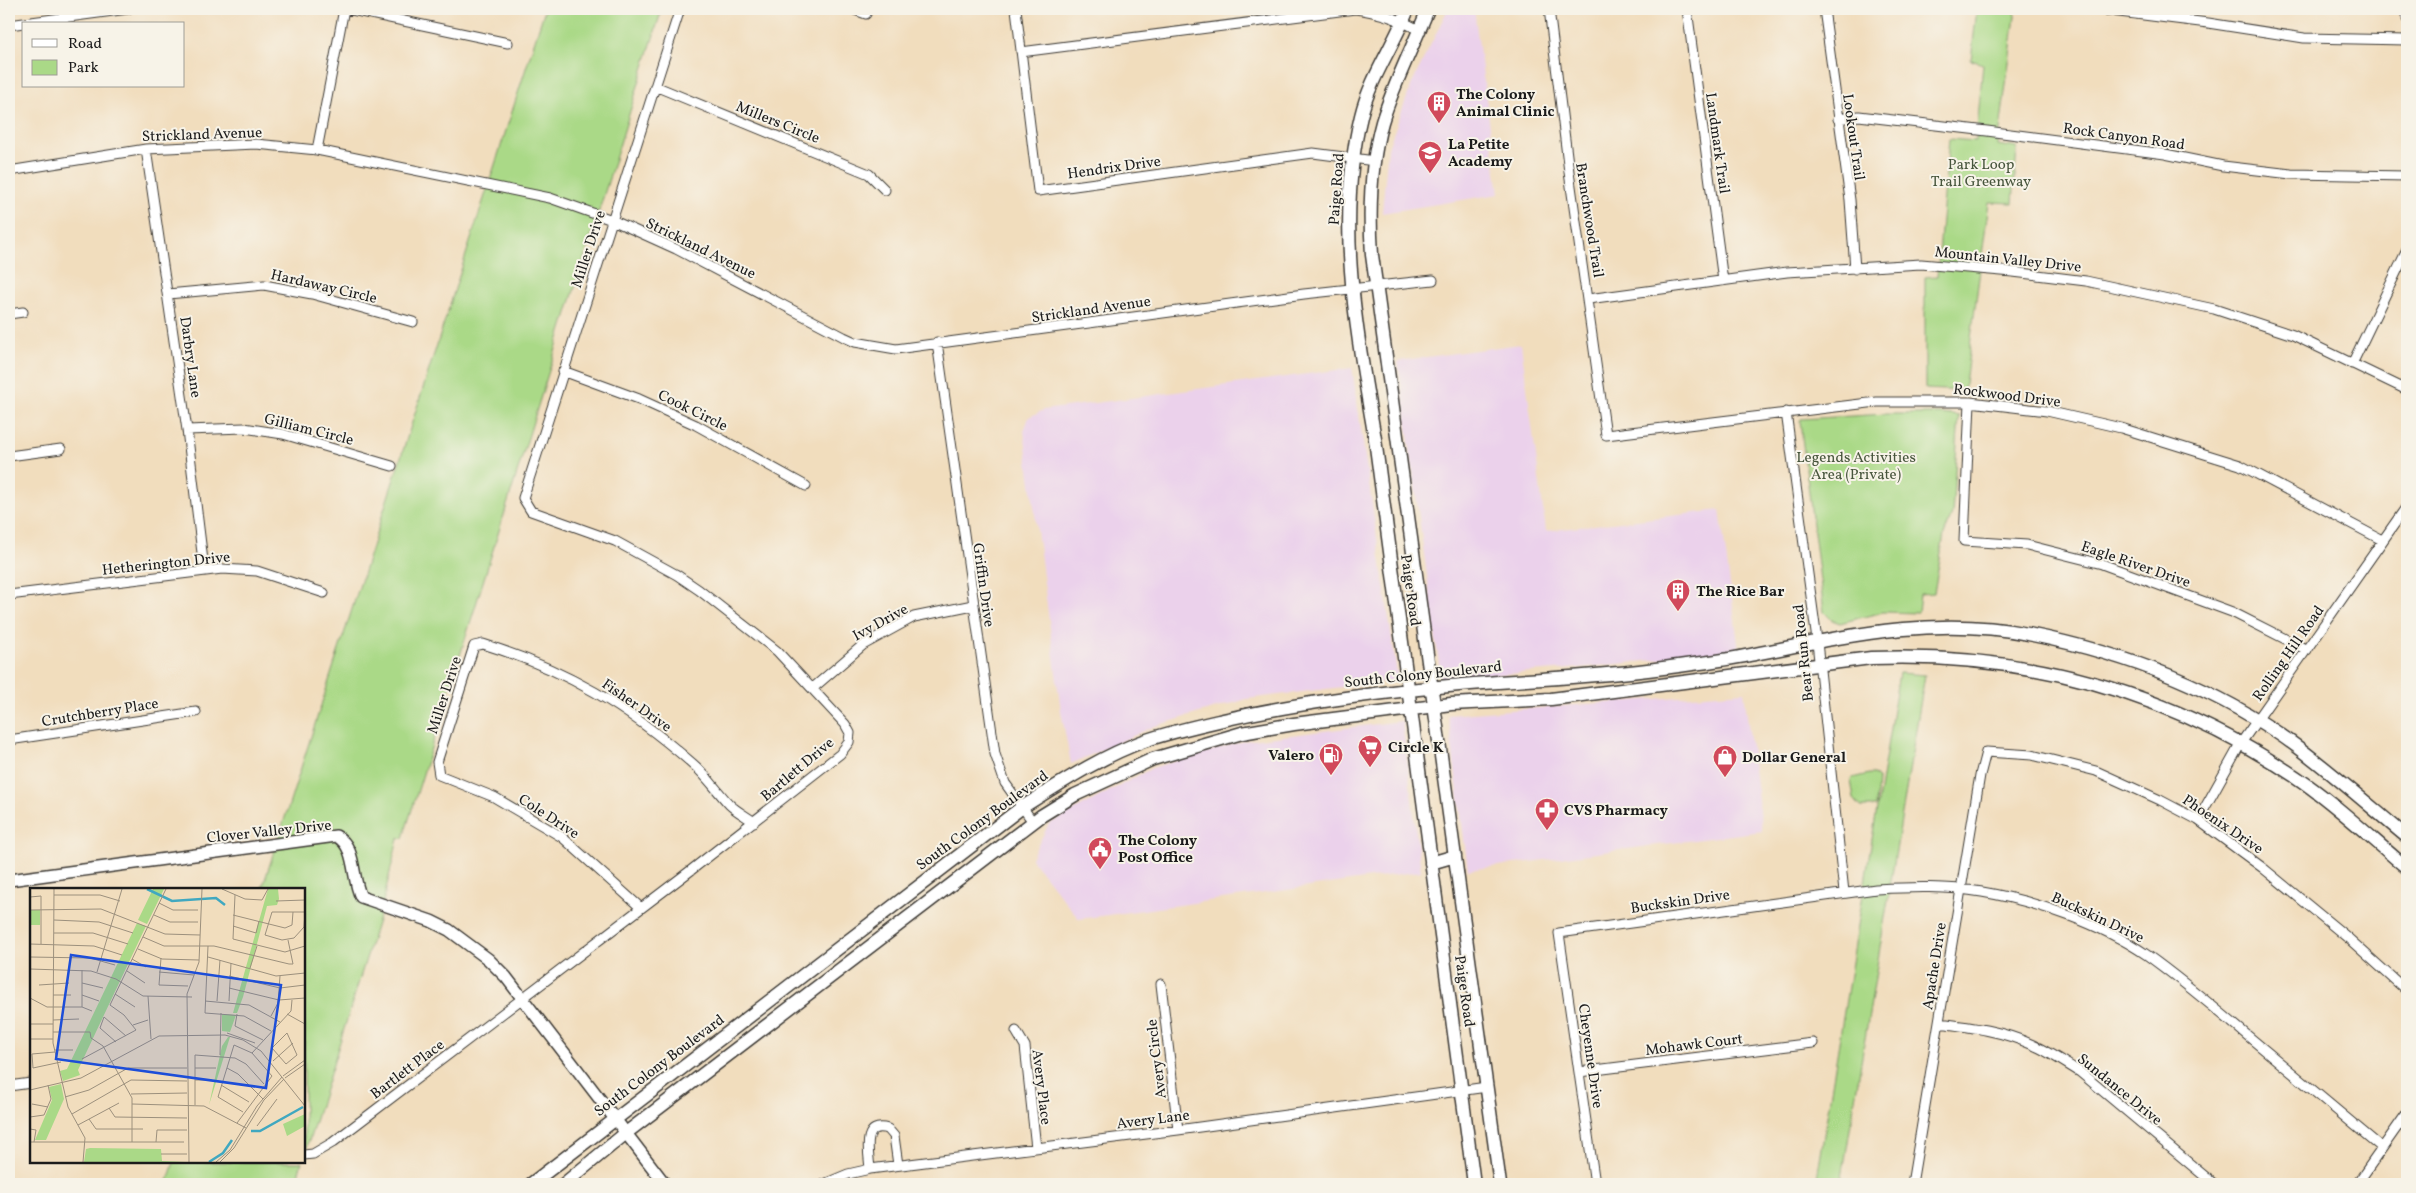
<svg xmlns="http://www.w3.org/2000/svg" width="2416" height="1193" font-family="Vollkorn,serif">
<rect width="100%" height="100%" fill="#f7f3e8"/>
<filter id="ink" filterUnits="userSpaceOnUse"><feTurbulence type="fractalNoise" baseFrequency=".02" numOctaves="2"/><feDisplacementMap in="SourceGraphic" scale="10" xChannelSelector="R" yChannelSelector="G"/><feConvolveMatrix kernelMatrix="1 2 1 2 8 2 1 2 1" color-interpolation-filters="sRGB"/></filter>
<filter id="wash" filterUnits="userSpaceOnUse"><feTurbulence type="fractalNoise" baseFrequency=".0096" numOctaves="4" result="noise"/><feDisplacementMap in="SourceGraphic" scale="20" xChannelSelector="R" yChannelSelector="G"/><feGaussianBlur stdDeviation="1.12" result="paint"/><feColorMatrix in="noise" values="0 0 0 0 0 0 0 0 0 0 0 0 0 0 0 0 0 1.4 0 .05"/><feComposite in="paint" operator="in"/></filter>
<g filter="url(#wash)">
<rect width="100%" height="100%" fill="#f1ddbd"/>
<path fill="#ebd1eb" d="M1448 9H1474L1499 194 1382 213 1388 148 1413 81Z
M1521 344 1546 531 1720 510 1739 651 1569 669 1441 679 1398 361Z
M1352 368 1398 680 1247 699 1155 726 1071 764 1061 711 1024 431 1029 417 1044 410Z
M1744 692 1762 831 1468 870 1448 715Z
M1402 721 1421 871 1079 919 1031 858 1049 824 1152 768 1244 741Z"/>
<path fill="#aad987" stroke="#637a52" d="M545 9H662L403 838 398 839 380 914 304 1157V889H262Z
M1977 9H2016L1998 145 2017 148 2013 203 1989 202 1964 391 1925 389V277L1937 276 1949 139 1976 141 1983 64 1971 60Z
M1886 414H1942L1959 416 1952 514 1944 535 1934 593 1920 594 1918 613 1883 612 1840 623 1832 620 1824 612 1800 421 1801 419Z
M1899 673 1925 675 1841 1184H1816Z
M1869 774H1874L1878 779 1876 807H1861L1854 799 1851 780 1852 778Z
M174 1162H302L295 1184H167Z"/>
</g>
<g filter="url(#ink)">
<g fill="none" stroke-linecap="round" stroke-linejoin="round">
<defs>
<path id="minor" d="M347 9 508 43
M852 9 866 14
M1016 9 1038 191 1313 153 1375 161
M1355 9C1379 12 1399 18 1420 31
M1549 9 1569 172 1606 435 1877 402H1970L2047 411 2121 428 2240 465 2382 540
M1687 9 1723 281
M1824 9 1850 200 1855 269
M2095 9 2208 23 2304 38 2407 40
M2407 9V19
M9 25 128 9
M1021 52 1355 9
M655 86 869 174 885 190
M1838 119 1859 116 1987 131 2165 154 2223 166 2291 174 2407 176
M146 149 187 430 204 569
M317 150 344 9
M9 171 146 149 256 144 317 150 550 198 612 220 676 249 844 337 855 342 896 349 1304 294 1433 280
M168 294 264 285 312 294 413 322
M1588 299 1787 272 1921 264 2013 272 2086 281 2214 309 2293 335 2407 390
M9 314 23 312
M937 342 995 754 1005 783 1033 822
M2352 364 2407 250
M563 371 639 399 696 425 806 486
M1970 402 1964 541 2027 545 2102 564 2232 612 2307 650
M1786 412 1816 633 1844 892
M187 430 244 428 283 434 392 466
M9 456 61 449
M9 595 222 569 257 571 324 593
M813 688 863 645 914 617 973 605
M9 740 196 712
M2198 820 2241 743 2407 506
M641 908 562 837 494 797 439 775 437 762 474 646 483 644C567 670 627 706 693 764 707 776 717 791 729 804 736 811 746 816 754 822
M1161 984 1178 1130
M1939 1023C1971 1027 2003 1031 2033 1045 2049 1052 2065 1063 2080 1072L2214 1184
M1016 1031 1025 1046 1036 1148
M1579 1072 1813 1043
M9 1086 31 1083
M304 1155 313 1154 332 1143 690 871 840 754 849 742 850 733 845 724 777 651 699 590 677 575 615 541 531 511 523 498 680 9
M870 1169C869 1154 861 1121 888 1129L894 1136 898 1165
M824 1184 848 1174 870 1169 1178 1130 1487 1087
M1595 1184 1559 933 1876 889C1912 887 1947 886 1982 892 2036 901 2102 924 2147 955 2182 980 2215 1008 2248 1036 2292 1073 2337 1110 2381 1147
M1912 1184 1980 775 1986 752 2032 755 2096 771 2160 800 2198 820 2263 868 2348 938 2407 991
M2357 1184 2407 1113"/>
<path id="tertiary" d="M9 880 336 836C357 847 351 877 361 897L431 921 449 930 488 959 506 977 665 1184"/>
<path id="secondary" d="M1408 9C1394 45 1370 78 1361 116 1335 222 1357 333 1375 439L1474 1184
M1428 9C1413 47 1394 83 1382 122 1370 165 1369 211 1372 255L1500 1184
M1431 863 1455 856
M531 1184 1021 808C1061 783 1100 757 1144 741 1170 732 1197 726 1223 720 1297 703 1374 693 1449 686 1520 679 1592 678 1663 668 1692 664 1722 661 1750 655 1842 637 1934 615 2028 634 2124 653 2220 689 2299 748 2336 776 2371 807 2407 837
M564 1184 626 1133 1041 816 1075 795 1153 759 1242 733 1294 724 1451 704 1551 699 1871 658C2027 652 2167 691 2296 777 2336 804 2371 838 2407 868"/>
</defs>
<use href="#minor" stroke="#3c3934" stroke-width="11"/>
<use href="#tertiary" stroke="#3c3934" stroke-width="14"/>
<use href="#secondary" stroke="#3c3934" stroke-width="15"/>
<use href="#minor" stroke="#fff" stroke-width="9"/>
<use href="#tertiary" stroke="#fff" stroke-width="11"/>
<use href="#secondary" stroke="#fff" stroke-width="12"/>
</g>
</g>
<defs>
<symbol id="building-pin" viewBox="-11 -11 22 30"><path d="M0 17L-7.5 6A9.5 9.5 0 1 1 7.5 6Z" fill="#d1495b" stroke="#f7f3e8"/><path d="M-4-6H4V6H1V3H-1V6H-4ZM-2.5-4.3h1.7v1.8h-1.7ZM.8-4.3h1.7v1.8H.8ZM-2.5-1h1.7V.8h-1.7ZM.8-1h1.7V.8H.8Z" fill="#fff"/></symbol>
<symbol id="school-pin" viewBox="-11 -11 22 30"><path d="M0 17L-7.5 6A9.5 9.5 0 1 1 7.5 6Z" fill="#d1495b" stroke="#f7f3e8"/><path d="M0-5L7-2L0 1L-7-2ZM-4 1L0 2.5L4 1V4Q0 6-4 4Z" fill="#fff"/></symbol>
<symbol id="supermarket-pin" viewBox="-11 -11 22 30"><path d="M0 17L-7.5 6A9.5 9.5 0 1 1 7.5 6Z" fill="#d1495b" stroke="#f7f3e8"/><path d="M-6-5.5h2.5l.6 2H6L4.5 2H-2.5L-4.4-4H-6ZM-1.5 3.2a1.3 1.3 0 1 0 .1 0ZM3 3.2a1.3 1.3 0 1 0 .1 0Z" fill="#fff"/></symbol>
<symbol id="fuel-pin" viewBox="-11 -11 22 30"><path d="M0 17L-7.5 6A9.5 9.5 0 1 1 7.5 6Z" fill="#d1495b" stroke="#f7f3e8"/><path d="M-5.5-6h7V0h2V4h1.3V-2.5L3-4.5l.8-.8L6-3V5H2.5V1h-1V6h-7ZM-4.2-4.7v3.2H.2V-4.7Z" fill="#fff"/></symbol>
<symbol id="shop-pin" viewBox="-11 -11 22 30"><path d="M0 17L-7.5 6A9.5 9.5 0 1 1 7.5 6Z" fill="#d1495b" stroke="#f7f3e8"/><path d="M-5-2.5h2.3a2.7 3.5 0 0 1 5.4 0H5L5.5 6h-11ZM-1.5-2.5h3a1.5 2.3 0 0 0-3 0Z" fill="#fff"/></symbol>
<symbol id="pharmacy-pin" viewBox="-11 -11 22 30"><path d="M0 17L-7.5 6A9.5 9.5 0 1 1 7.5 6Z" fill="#d1495b" stroke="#f7f3e8"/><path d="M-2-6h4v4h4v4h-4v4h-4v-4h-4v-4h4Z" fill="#fff"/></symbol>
<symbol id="civic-pin" viewBox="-11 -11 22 30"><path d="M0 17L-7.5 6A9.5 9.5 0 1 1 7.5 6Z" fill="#d1495b" stroke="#f7f3e8"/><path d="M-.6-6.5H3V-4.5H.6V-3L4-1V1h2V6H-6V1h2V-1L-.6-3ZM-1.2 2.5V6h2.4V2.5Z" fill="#fff"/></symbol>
</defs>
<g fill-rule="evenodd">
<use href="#building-pin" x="1425" y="89" width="28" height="38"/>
<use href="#school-pin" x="1416" y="139" width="28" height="38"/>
<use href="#building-pin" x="1664" y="577" width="28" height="38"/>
<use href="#supermarket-pin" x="1356" y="733" width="28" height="38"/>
<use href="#fuel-pin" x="1317" y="741" width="28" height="38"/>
<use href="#shop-pin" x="1711" y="743" width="28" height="38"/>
<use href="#pharmacy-pin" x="1533" y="796" width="28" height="38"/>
<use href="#civic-pin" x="1086" y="835" width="28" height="38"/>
</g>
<g text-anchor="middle" stroke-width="4" stroke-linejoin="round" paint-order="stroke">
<g font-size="15" font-weight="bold" fill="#1c1c1c" stroke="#f7f3e8" text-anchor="start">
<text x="1456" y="99">The Colony<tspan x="1456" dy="17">Animal Clinic</tspan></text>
<text x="1448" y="149">La Petite<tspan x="1448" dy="17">Academy</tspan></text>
<text x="1696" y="596">The Rice Bar</text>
<text x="1388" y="752">Circle K</text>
<text x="1314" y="760" text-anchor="end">Valero</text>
<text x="1742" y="762">Dollar General</text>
<text x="1564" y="815">CVS Pharmacy</text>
<text x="1118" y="845">The Colony<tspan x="1118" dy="17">Post Office</tspan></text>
</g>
<g font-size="15" fill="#1c1c1c" stroke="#f7f3e8">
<text transform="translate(778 122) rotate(22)" y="5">Millers Circle</text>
<text transform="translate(202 134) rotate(-2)" y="5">Strickland Avenue</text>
<text transform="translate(2124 136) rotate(8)" y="5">Rock Canyon Road</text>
<text transform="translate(1854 137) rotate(82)" y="5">Lookout Trail</text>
<text transform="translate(1718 143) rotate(82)" y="5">Landmark Trail</text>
<text transform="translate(1114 167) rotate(-8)" y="5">Hendrix Drive</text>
<text transform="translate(1336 189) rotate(-86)" y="5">Paige Road</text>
<text transform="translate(1590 220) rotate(81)" y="5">Branchwood Trail</text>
<text transform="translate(701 248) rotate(26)" y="5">Strickland Avenue</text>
<text transform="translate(588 249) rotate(-72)" y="5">Miller Drive</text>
<text transform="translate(2008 259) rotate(6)" y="5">Mountain Valley Drive</text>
<text transform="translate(324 286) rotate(13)" y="5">Hardaway Circle</text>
<text transform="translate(1091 309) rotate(-8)" y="5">Strickland Avenue</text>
<text transform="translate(191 357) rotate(82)" y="5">Darbry Lane</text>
<text transform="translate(2007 395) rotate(7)" y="5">Rockwood Drive</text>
<text transform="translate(693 410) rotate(26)" y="5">Cook Circle</text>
<text transform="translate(309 429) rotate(14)" y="5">Gilliam Circle</text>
<text transform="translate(166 563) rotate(-6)" y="5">Hetherington Drive</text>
<text transform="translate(2136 564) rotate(19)" y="5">Eagle River Drive</text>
<text transform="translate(984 585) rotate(82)" y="5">Griffin Drive</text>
<text transform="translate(1411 590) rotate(82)" y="5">Paige Road</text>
<text transform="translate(880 622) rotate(-29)" y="5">Ivy Drive</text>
<text transform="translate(1803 653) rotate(-96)" y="5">Bear Run Road</text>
<text transform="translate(2288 653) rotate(-55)" y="5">Rolling Hill Road</text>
<text transform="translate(1423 674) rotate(-6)" y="5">South Colony Boulevard</text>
<text transform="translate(444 695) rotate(-72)" y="5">Miller Drive</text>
<text transform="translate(637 705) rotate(35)" y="5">Fisher Drive</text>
<text transform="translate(100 712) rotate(-9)" y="5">Crutchberry Place</text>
<text transform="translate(797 769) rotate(-40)" y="5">Bartlett Drive</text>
<text transform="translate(549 816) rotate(33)" y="5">Cole Drive</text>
<text transform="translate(982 820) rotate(-36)" y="5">South Colony Boulevard</text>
<text transform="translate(2223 824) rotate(34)" y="5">Phoenix Drive</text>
<text transform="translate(269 831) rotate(-6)" y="5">Clover Valley Drive</text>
<text transform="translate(1680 901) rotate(-8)" y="5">Buckskin Drive</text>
<text transform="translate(2098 917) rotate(25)" y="5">Buckskin Drive</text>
<text transform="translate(1934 966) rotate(-81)" y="5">Apache Drive</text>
<text transform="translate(1465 991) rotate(82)" y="5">Paige Road</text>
<text transform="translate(1694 1044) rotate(-7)" y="5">Mohawk Court</text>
<text transform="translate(1591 1056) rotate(82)" y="5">Cheyenne Drive</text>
<text transform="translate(1156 1059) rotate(-97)" y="5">Avery Circle</text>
<text transform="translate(659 1065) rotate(-37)" y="5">South Colony Boulevard</text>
<text transform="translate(407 1069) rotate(-37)" y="5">Bartlett Place</text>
<text transform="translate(1042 1087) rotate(83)" y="5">Avery Place</text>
<text transform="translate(2120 1089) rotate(39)" y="5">Sundance Drive</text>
<text transform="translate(1153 1119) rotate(-7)" y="5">Avery Lane</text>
</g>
<g font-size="15" fill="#47553c" stroke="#f7f3e8">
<text x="1981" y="169">Park Loop<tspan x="1981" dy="17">Trail Greenway</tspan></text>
<text x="1856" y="462">Legends Activities<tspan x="1856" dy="17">Area (Private)</tspan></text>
</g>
</g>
<g transform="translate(30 888)">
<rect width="275" height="275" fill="#f1ddbd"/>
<path d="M123 1H134L117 36 108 32ZM238 1H248L249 11 247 17 237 18 213 109 207 125H203ZM0 22H10V37H0ZM107 35 116 38 48 182 50 187 33 193 30 183 37 181ZM192 126 206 127 200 144 192 143ZM198 149H200L179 217 192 158ZM31 196 34 211 16 252H5L22 212 19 199ZM275 226V238L257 248 253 236ZM60 260 131 261 132 273 155 274H54L56 261Z" fill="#aad987"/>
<path fill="none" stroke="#40a8c0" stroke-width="2.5" d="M117 1 142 13 186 10 195 17M221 243H230L273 219M179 274 193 265 202 252"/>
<path fill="none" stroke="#9c907d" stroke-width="1" d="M24 1 23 155 38 219 55 250 53 274M192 1 215 11 232 12 238 1M24 7H70L90 13M205 7 203 51 255 64 275 58M0 9 11 8V56M246 13 275 12M129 15 143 22H168M0 22 71 21 135 46 170 47M275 24 274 39 264 50 252 52 235 47 242 24H275M124 27 140 34H168M203 27 255 40 262 37 263 24M24 32 69 34 103 45M203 38 226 45 229 33M24 45H63L98 56M113 49 134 58H184L259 76H263L258 52M0 56 64 58 92 67M178 58 175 125 214 128 241 143M108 61 132 71 169 72M0 69 60 70 85 77M178 69 246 88 275 85M131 70 129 97 158 98M102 71 116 79M220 80 227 58M0 81 61 83 86 91 113 108 162 109M97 83 115 95M67 84 92 1M129 84 164 87M199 88 250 100 275 97M52 95 73 100M9 97 39 95M199 100 249 112 275 110M85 106 105 119M23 107H41M52 107 69 113M118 108 121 151M0 110 17 119H52L62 123M175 113 219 117 250 134M187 113 190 72M199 113 201 75M52 119V82M207 126 205 138 233 152M257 126 275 136M241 128 248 115 250 88M23 132 49 131M0 136H23M103 137 118 132M23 144H60L61 150 73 158 102 210V254M197 145 225 155M257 145 267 167 256 176 242 160ZM0 151H23M86 154 70 140 74 129 96 148M25 162H43M25 164 2 166 3 180 31 174M222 165 261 123 262 112M190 167 191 125M52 171 106 142 94 127 80 117 136 1M243 173 263 155M165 180H186M197 180 208 186 233 211M253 188 275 172M255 190 275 176M165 192H182M191 197 219 214M0 202 51 190 129 148 195 147 213 152 231 163 275 218M101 206 157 205M35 209 59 202 98 180H157M2 216 18 219M102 216 174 218 216 240M165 217V167L205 170 216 176 234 196M79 220 85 229 157 230M42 226 101 192 157 193M0 229 14 227 21 211 18 197M59 231 66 241H113M207 235 242 188 222 165 204 157 188 209 213 224M48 237 89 215M227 238 247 211M0 241 6 242 4 254M0 254H154M126 254 127 242H157M131 266H157M159 274 157 106 169 74 172 1M186 274 200 262 227 218 252 189M190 274 204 260 234 212 254 191"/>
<path fill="#1d4ed8" fill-opacity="0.15" stroke="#1d4ed8" stroke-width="2.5" d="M41 67 251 97 236 200 26 171Z"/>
<rect width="275" height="275" fill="none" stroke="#1c1c1c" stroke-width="2.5"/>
</g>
<rect width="2416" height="1193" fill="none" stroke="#f7f3e8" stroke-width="30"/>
<rect x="22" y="22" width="162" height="65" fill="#f7f3e8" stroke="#9f9d96"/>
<rect x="32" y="39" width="25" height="8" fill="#ffffff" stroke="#9f9d96"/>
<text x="68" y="48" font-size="15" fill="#1c1c1c">Road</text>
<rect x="32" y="60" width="25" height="15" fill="#aad987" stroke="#9f9d96"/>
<text x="68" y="72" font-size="15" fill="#1c1c1c">Park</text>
</svg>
